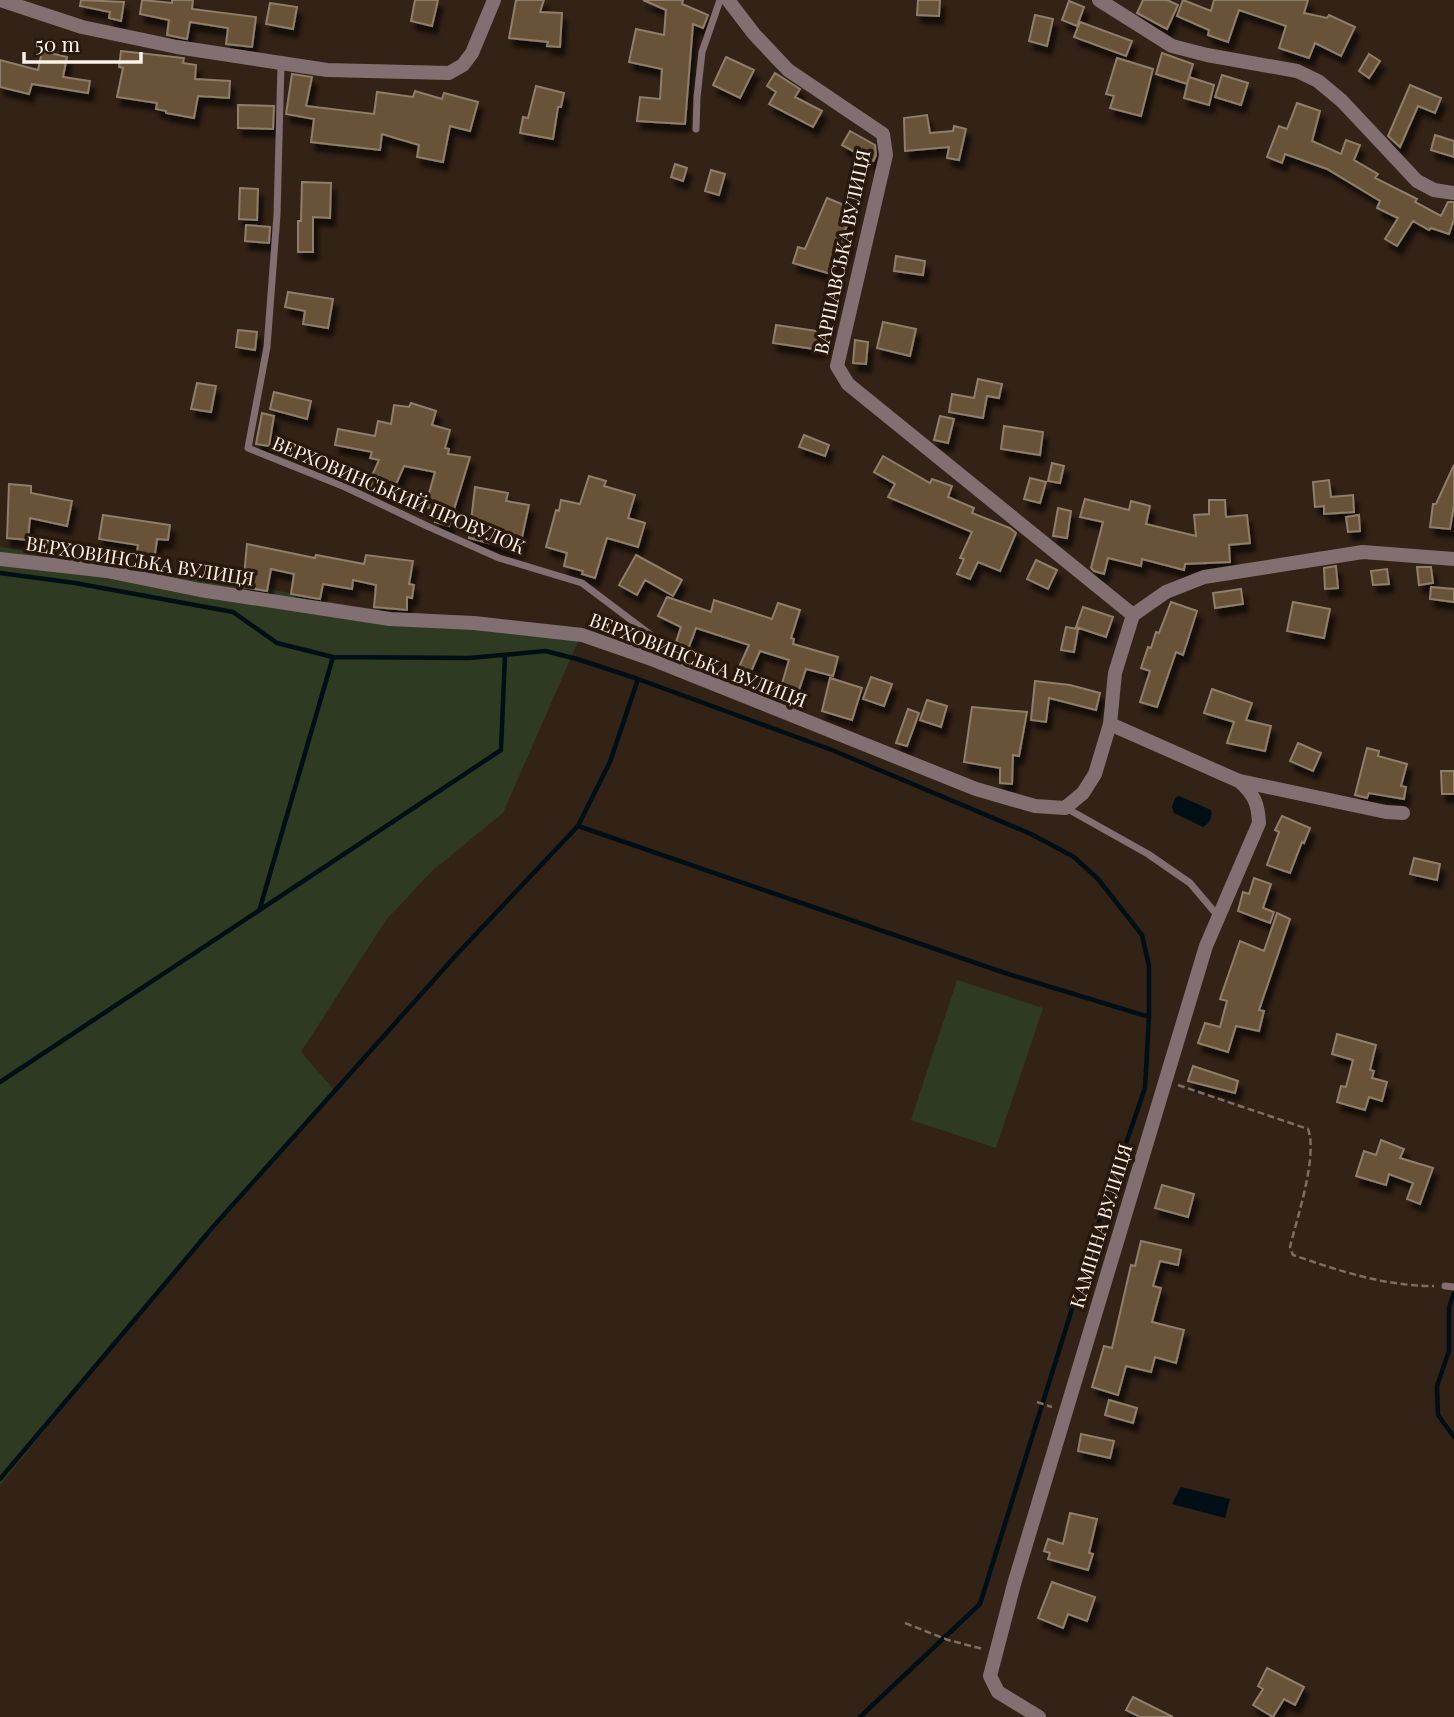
<svg xmlns="http://www.w3.org/2000/svg" width="1454" height="1717" font-family="'Playfair Display',serif">
<defs>
<filter id="shadow"><feDropShadow dx="4.5" dy="8" stdDeviation="2" flood-color="#0009"/></filter>
</defs>
<rect width="100%" height="100%" fill="#332216"/>
<path fill="#2f3a23" d="M0 547 188 572 357 607 584 628 503 813 432 871 386 920 301 1052 336 1092 151 1301 0 1485Z
M957 980 1043 1008 996 1148 911 1120Z"/>
<path fill="#000f15" d="M1179 796 1211 810C1213 818 1209 823 1203 827L1174 813 1172 807 1175 798Z
M1181 1487 1230 1499 1225 1518 1172 1504Z"/>
<g fill="none" stroke-linecap="round" stroke-linejoin="round">
<path stroke="#000f15" stroke-width="4.5" d="M0 573 75 583 233 612 277 643 333 657
M578 826 1008 974 1149 1017
M260 908 333 657 469 658 545 651 577 659 638 679 832 750 1031 834 1074 857 1098 879 1142 935 1149 966V1017L1145 1088 1101 1216 980 1604 860 1717
M0 1082 501 750 505 655
M1454 1293 1449 1308V1351L1437 1386 1438 1415 1454 1437
M0 1479 212 1228 458 953 578 826 610 762 638 679"/>
</g>
<path fill="#695337" stroke="#8e7e6b" stroke-width="2" filter="url(#shadow)" d="M81 0 124 2 121 21 109 18 110 12 80 6Z
M142 0 172 3V0H193L192 9 256 17 252 47 226 44 228 28 190 22 187 39 167 35 169 20 140 14Z
M415 0H438L432 26 411 21Z
M516 0H544L540 12 562 13 560 47 547 46 548 42 509 38Z
M643 0H683L682 4 708 15 703 28 693 24 685 124 637 121 640 97 660 99 662 69 629 62 636 29 664 35 666 10Z
M918 0H940L939 16 917 15Z
M1143 0H1167L1178 5 1167 29 1137 13Z
M1183 0 1211 11 1214 0H1308L1304 13 1327 18 1329 15 1355 27 1341 56 1315 43 1309 58 1279 48 1286 26 1239 10 1228 42 1208 35 1209 30 1177 16Z
M1069 1 1084 7 1077 26 1062 20Z
M270 3 297 7 293 29 266 24Z
M1035 15 1053 19 1047 46 1029 41Z
M1080 22 1132 41 1126 56 1074 37Z
M42 51 67 57 63 77 90 81 88 93 32 84 29 94 0 87V60L38 70Z
M121 51 184 58 183 63 196 65 195 79 230 81 229 98 198 96 194 118 166 113V111L156 109 157 103 117 97 123 68 119 67Z
M1162 53 1193 64 1187 84 1156 74Z
M1369 54 1380 61 1369 78 1359 71Z
M726 57 754 70 740 98 713 85Z
M1117 58 1153 69 1141 116 1110 108 1114 96 1106 94Z
M775 73 800 89 795 97 822 111 813 127 769 104 776 92 767 86Z
M292 74 312 77 306 106 374 114 377 92 413 97 415 91 442 99 444 93 478 102 470 131 450 126 443 162 417 157 419 145 382 134 380 150 311 142 314 119 286 114Z
M1222 75 1248 83 1241 105 1215 97Z
M1189 77 1214 85 1209 105 1184 98Z
M1410 85 1441 98 1435 113 1418 106 1400 147 1388 136Z
M536 86 564 93 561 107H558L553 139 520 133 523 117 528 118Z
M1297 103 1320 111 1312 141 1341 154 1346 140 1360 145 1354 160 1378 174 1375 178 1417 199 1415 202 1441 216 1448 202H1454V219L1449 234 1431 228 1429 230 1413 221 1397 246 1385 239 1398 218 1377 208 1380 201 1327 169 1285 154 1282 163 1267 157 1279 126 1287 129Z
M238 105 274 106 273 129 238 128Z
M927 115 930 133 953 131 954 126 966 129 959 160 947 158 949 147 905 151 904 118Z
M850 131 875 145 876 155 873 162 842 145Z
M1435 135 1454 141V157L1431 150Z
M675 164 687 168 683 181 671 177Z
M711 170 725 174 719 195 705 191Z
M302 182 331 183 330 218 313 217V252H298V221H301Z
M240 188 258 189 257 220 239 219Z
M827 198 854 209 841 240 848 242 843 254 837 252 831 274 793 263 798 247 805 249Z
M246 225 270 227 269 243 245 241Z
M896 256 925 261 923 275 894 271Z
M288 292 333 299 328 328 303 324 305 311 285 307Z
M883 322 916 329 910 356 877 348Z
M776 325 824 332 821 350 773 343Z
M238 330 257 332 255 350 236 347Z
M855 340 868 342 866 364 853 363Z
M978 379 1002 384 999 398 987 396 983 418 949 412 952 394 974 398Z
M197 383 216 386 211 412 191 409Z
M274 392 311 401 307 419 270 409Z
M411 403 436 411 432 425 450 430 445 448 449 449 448 454 470 457 449 526 435 522 438 510 425 507 435 472 404 466 391 496 368 485 379 460 370 458 372 452 335 445 338 429 375 436 378 421 391 424 394 405 409 407Z
M262 413 274 416 269 446 256 444Z
M940 416 954 419 948 443 934 440Z
M1004 426 1043 432 1040 455 1001 449Z
M804 435 829 445 825 456 799 447Z
M883 456 930 483 932 479 952 486 948 497 974 508 972 513 1010 528 1016 533 1000 571 978 562 970 579 957 574 964 559 960 558 972 532 888 497 895 484 874 472Z
M1052 463 1064 466 1060 483 1048 481Z
M1454 465V505L1450 529 1430 527 1433 504H1436Z
M589 476 606 481 604 486 635 495 628 518 645 523 638 547 607 538 595 578 582 574 583 571 564 566 567 553 546 547 556 510 559 511 561 500 580 504Z
M1030 478 1046 482 1040 503 1024 499Z
M1329 480 1331 497 1353 495 1354 512 1324 514V506L1315 507 1313 482Z
M9 484 31 486V493L72 501 67 526 30 518 28 540 7 538Z
M475 487 508 493 506 501 529 505 519 551 469 538Z
M1085 499 1129 510 1131 501 1150 506 1146 524 1196 536 1194 515 1209 514V500H1225L1226 517 1247 515 1250 543 1229 545 1230 562 1185 564 1184 570 1142 559 1141 566 1108 558 1104 574 1094 571 1091 568 1103 522 1080 517Z
M1058 508 1071 511 1067 538 1053 536Z
M103 515 170 525 168 540 157 539 154 562 136 560 138 545 99 539Z
M1359 515 1360 531 1348 532 1346 517Z
M247 544 315 558 316 555 364 564 366 555 413 561 409 584 414 585 412 598 407 597V610L374 607 376 585 353 580 352 589 323 584 320 599 291 594 294 574 271 569 267 591 243 587Z
M636 555 682 580 673 596 645 580 637 595 619 585Z
M1036 560 1057 570 1048 589 1027 579Z
M1336 566 1338 588 1325 589 1324 568Z
M1417 567H1431L1433 583 1419 585Z
M1387 569 1389 584 1373 585 1371 571Z
M1431 587 1454 589V602L1430 599Z
M1241 589 1243 604 1215 608 1213 593Z
M667 597 711 612 714 600 772 619 778 603 800 610 791 638 794 639 793 644 838 657 833 676 806 669 795 702 778 697 789 660 760 651 746 683 734 678 749 645 696 628 689 647 676 642 681 627 658 616Z
M1171 602 1197 611 1183 655 1176 652 1157 707 1140 702 1150 671 1141 668 1148 647 1151 648 1156 632 1159 633Z
M1293 602 1330 609 1324 638 1287 631Z
M1083 607 1113 617 1106 637 1076 627Z
M1066 627 1078 629 1074 652 1061 650Z
M871 677 892 684 884 706 863 699Z
M830 678 862 688 852 720 822 711Z
M1035 681 1070 685 1100 693 1096 710 1049 698 1046 722 1031 720Z
M1212 689 1252 703 1246 720 1271 726 1265 751 1227 743 1234 722 1204 713Z
M927 700 947 706 941 727 920 720Z
M972 707 1027 712 1019 756 1013 755 1012 784 1000 783V768L964 762Z
M908 709 919 713 907 746 896 743Z
M1298 743 1321 753 1313 771 1290 761Z
M1367 748 1379 751 1378 756 1407 764 1401 786 1406 787 1404 799 1369 793 1367 798 1355 795Z
M1441 771H1454V794H1442Z
M1282 816 1310 828 1304 843 1302 842 1290 873 1267 865 1279 832 1275 830Z
M1414 858 1440 864 1437 880 1410 874Z
M1254 878 1271 884 1263 908 1274 912 1270 923 1238 911 1243 892 1249 894Z
M1277 913 1290 919 1259 1010 1264 1011 1259 1031 1236 1026 1228 1052 1198 1043 1205 1023 1220 1027 1227 1001 1220 999 1240 941 1264 951Z
M1337 1034 1376 1045 1370 1070 1374 1071 1372 1078 1387 1082 1382 1101 1369 1097 1365 1110 1337 1102 1341 1086 1346 1087 1353 1060 1332 1054Z
M1193 1066 1238 1081 1235 1093 1188 1081Z
M1381 1140 1404 1149 1400 1158 1433 1168 1420 1204 1407 1199 1413 1183 1389 1174 1386 1185 1356 1176 1364 1151 1376 1155Z
M1162 1185 1194 1194 1188 1217 1155 1208Z
M1141 1241 1181 1250 1178 1265 1160 1261 1153 1286 1161 1288 1152 1322 1184 1330 1176 1363 1155 1357 1151 1372 1126 1366 1118 1395 1092 1387 1104 1346 1112 1348 1131 1265 1135 1266Z
M1109 1400 1137 1408 1133 1423 1105 1415Z
M1081 1434 1114 1441 1110 1458 1078 1451Z
M1070 1513 1097 1519 1089 1553 1093 1554 1088 1570 1048 1559 1050 1553 1044 1551 1048 1539 1063 1544Z
M1052 1582 1095 1597 1087 1621 1068 1614 1063 1628 1038 1618Z
M1267 1668 1304 1687 1295 1705 1284 1699 1273 1717 1253 1705 1263 1689 1258 1686Z
M1133 1697 1173 1717H1140L1126 1710Z"/>
<g fill="none" stroke-linecap="round" stroke-linejoin="round">
<path stroke="#7d6e64" stroke-width="2.5" stroke-dasharray="7 3.5" stroke-linecap="butt" d="M1178 1085 1308 1129C1318 1156 1297 1218 1290 1247L1293 1255C1340 1271 1384 1286 1434 1286
M1098 1203 1112 1208
M1037 1402 1052 1407
M905 1623 948 1640 983 1649"/>
<path stroke="#816f71" stroke-width="7" d="M281 64 277 215 267 347 248 448 345 487 427 526 499 558 582 583 651 635 676 665
M696 129 697 97 702 52 720 0
M1066 808 1148 854 1190 883 1218 916
M1445 1286 1454 1287"/>
<path stroke="#816f71" stroke-width="14" d="M0 0 82 27 177 47 327 70 449 73 463 65 472 53 494 0
M728 0 754 34 788 70 883 134 886 155 837 366 848 384 1133 615
M1099 0 1172 46 1207 55 1297 71 1318 81 1342 101 1417 181 1434 190 1454 193
M0 559 107 571 200 590 390 619 474 623 582 635 654 660 976 789 1035 806 1065 808 1083 793 1095 774 1110 724 1115 673 1133 615 1166 592 1204 577 1363 552 1454 559
M1240 781 1386 812 1403 813
M1039 1717 998 1692 990 1676 1014 1584 1206 946 1259 823C1258 803 1254 794 1239 781L1110 724"/>
</g>
<g text-anchor="middle" stroke-width="7" stroke-linejoin="round" paint-order="stroke">
<g font-size="19" fill="#fdf1e9" stroke="#29190d">
<text transform="translate(842 252) rotate(-78)" y="7">ВАРШАВСЬКА ВУЛИЦЯ</text>
<text transform="translate(399 495) rotate(23)" y="7">ВЕРХОВИНСЬКИЙ ПРОВУЛОК</text>
<text transform="translate(140 561) rotate(9)" y="7">ВЕРХОВИНСЬКА ВУЛИЦЯ</text>
<text transform="translate(698 660) rotate(21)" y="7">ВЕРХОВИНСЬКА ВУЛИЦЯ</text>
<text transform="translate(1101 1226) rotate(-73)" y="7">КАМІННА ВУЛИЦЯ</text>
</g>
</g>
<path d="M24 52v10h117v-10" fill="none" stroke="#fdf1e9" stroke-width="3.5"/>
<text x="35" y="52" font-size="21" fill="#fdf1e9" stroke="#29190d" stroke-width="5" paint-order="stroke">50 m</text>
</svg>
